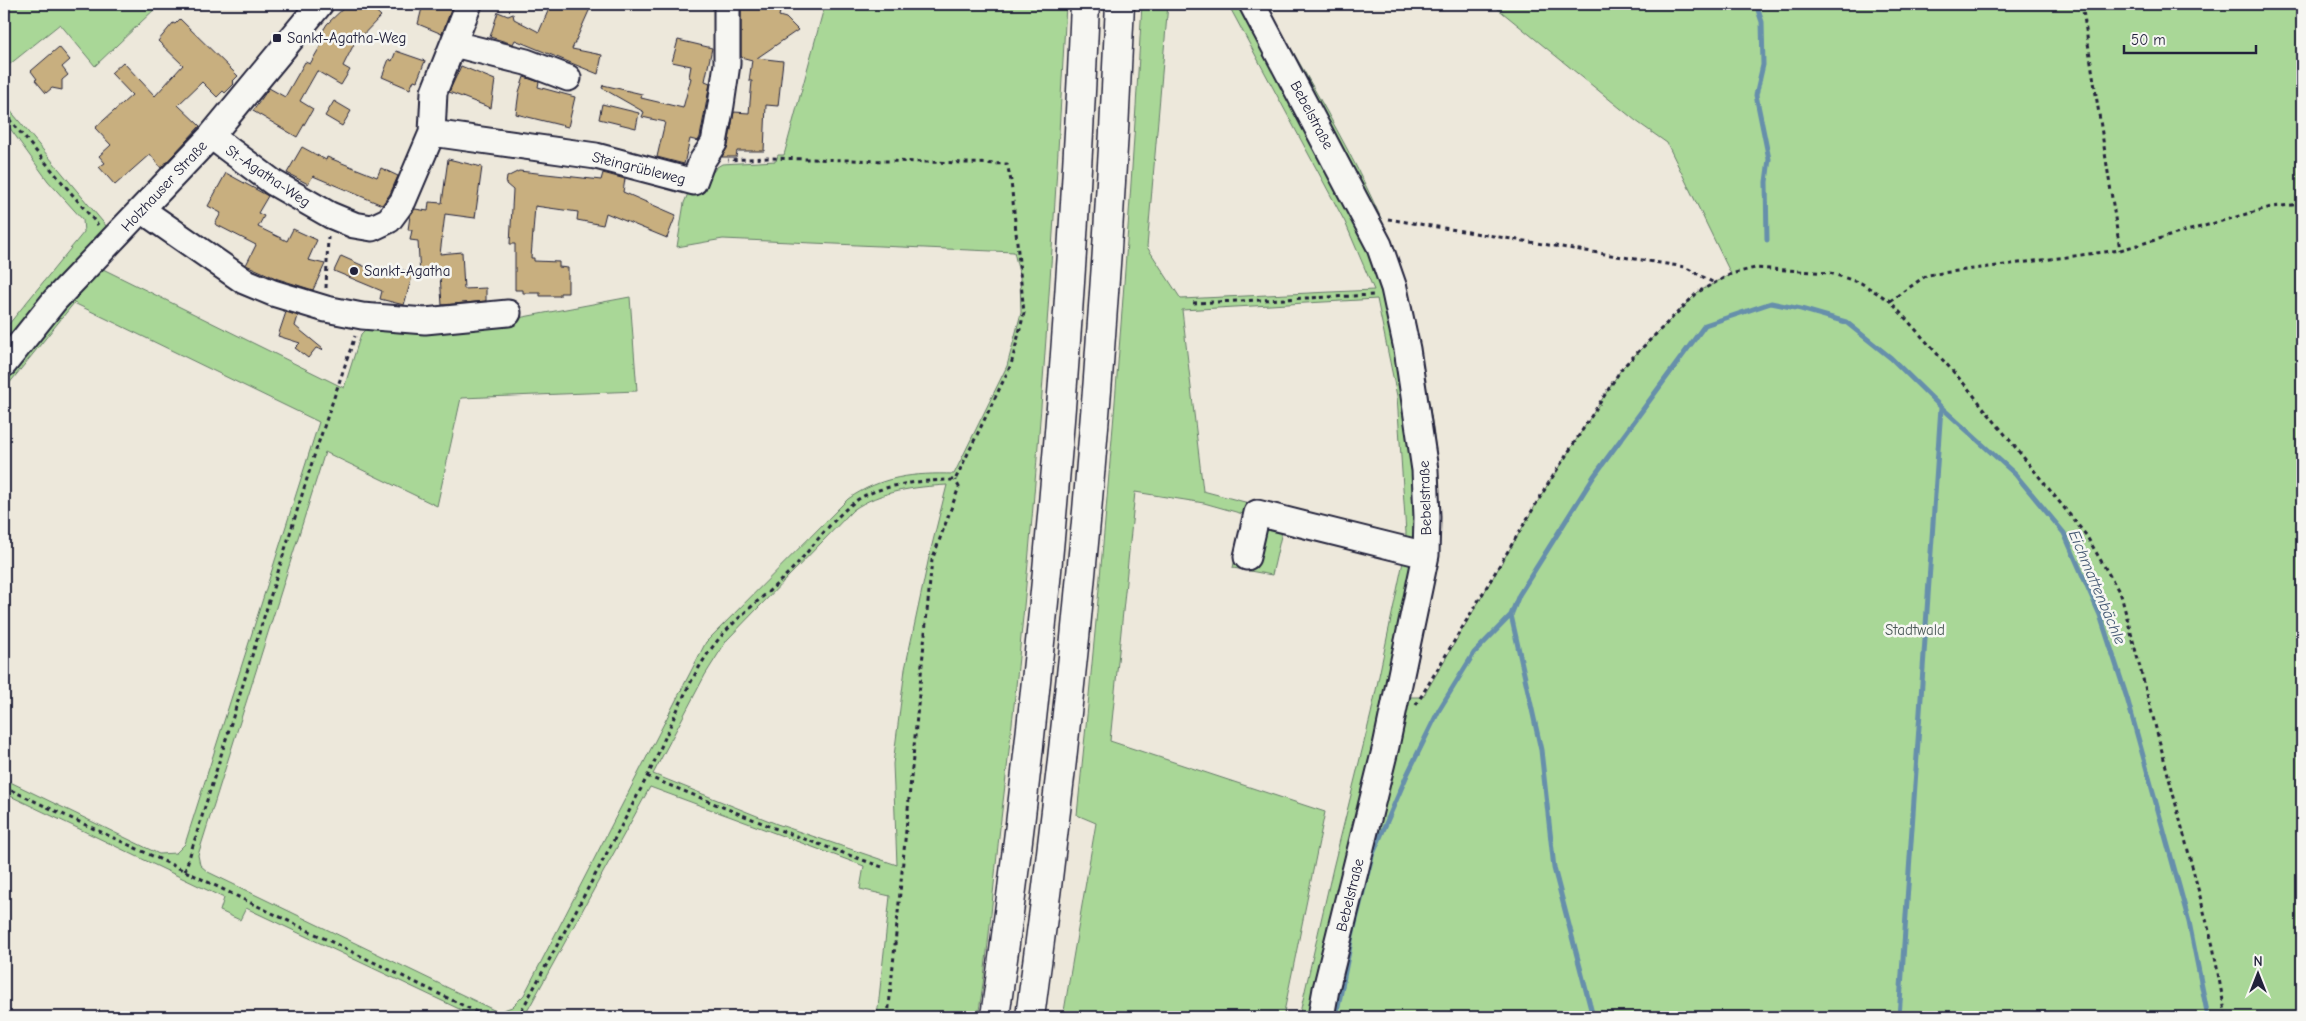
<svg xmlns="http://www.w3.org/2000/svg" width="2306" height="1021" font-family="'Comic Neue',sans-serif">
<rect width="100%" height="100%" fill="#ede8db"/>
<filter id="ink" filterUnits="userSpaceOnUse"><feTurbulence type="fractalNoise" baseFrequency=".02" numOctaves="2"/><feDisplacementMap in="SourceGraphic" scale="10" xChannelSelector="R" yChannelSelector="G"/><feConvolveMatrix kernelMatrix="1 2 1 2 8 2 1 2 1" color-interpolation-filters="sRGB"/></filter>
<g filter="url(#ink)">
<path fill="#a9d797" stroke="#667c69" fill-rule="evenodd" d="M4 4H160L95 66 60 24 10 64 4 56Z
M825 4H1066C1052 276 1034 548 1001 819 993 885 989 952 978 1017H877L890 896 860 889 864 866 650 787 524 1017H476L246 908 240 920 220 911 224 898 4 793V779L159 854 176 853 185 844 319 422 74 303 4 390V330L84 232 83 220 48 181 4 120V103L122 245 103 269 344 388 361 334 368 327H470L630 297 637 391 461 398 437 506 325 452 198 855 200 865 208 872 498 1012 512 1007 524 995 706 642 848 499C882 476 914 473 954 474L1007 366 1021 313 1020 277 1014 252 723 239 677 247 684 203 689 191 703 184 717 167 722 164 776 161 778 155H784ZM947 485 929 557 905 669 893 764 897 865 777 824 653 774 705 675 727 640 853 510C880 491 914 487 947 485Z
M1142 4H1168L1147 247 1181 299 1374 290 1345 222 1228 4H1266C1306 76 1354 154 1386 230 1409 286 1419 343 1429 402 1435 443 1442 485 1439 526 1434 581 1423 643 1409 697H1423L1548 484 1622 368 1698 292 1731 274 1667 143 1636 121 1492 4H2302V1017H1299L1333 868 1371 714 1404 557 1283 527 1272 575 1233 568 1243 514 1204 503 1135 492 1110 741 1325 812 1283 1017H1063L1096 823 1077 815C1105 545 1127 275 1142 4ZM1377 299 1397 396 1406 533 1405 544 1203 491 1182 310Z"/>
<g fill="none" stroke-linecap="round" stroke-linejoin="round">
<path stroke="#668fab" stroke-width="5" d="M1756 4 1762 22 1763 65 1756 95 1769 159 1766 182 1767 240
M1336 1017 1352 936 1372 856 1407 775 1439 710 1474 653 1511 615
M1593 1017 1554 868 1541 750 1511 615 1519 595 1594 476 1705 325 1771 303 1801 309 1846 322 1891 358 1941 407 2015 474 2064 533 2100 615 2127 698 2189 922 2208 1017
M1899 1017 1941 407"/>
</g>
<path fill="#c8af7f" stroke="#22223b" d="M348 4H368L381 16 354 44 343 66 350 70 341 85 317 71 300 101 313 109 297 137 253 111 269 88 285 97 305 62 310 64 324 40 319 37 327 24Z
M423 4H444L452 7 442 34 418 24Z
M551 4H592L572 49 602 55 598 74 515 40 513 44 490 37 498 12 508 16 513 14 514 19 539 32Z
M741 4H782L779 16 786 18 798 30 757 58 783 61 778 106 766 105 764 151H737L736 157H722L728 146 734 112 749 113 752 81H749L752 60 741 57Z
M180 19 238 76 232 82 234 84 225 93 223 91 217 97 202 82 178 105 200 126 161 168 150 154 115 185 99 167 105 163 99 156 111 145 95 128 132 95 111 73 123 62 155 96 183 65 158 41 173 23 175 24Z
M678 40 712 48 705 81 710 83 700 137 698 141 690 139 684 164 657 157 665 122 642 117 644 112 602 88 603 85 642 94 641 98 683 108 691 78 689 77 691 66 672 62Z
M59 47 70 60 62 67 68 75 62 80V90L52 88 46 93 35 80 37 79 31 71Z
M396 51 425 61 417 81 414 80 410 89 382 77 389 59 392 61Z
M461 66 495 80 491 108 449 92Z
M524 77 539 82 538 87 575 97 568 127 516 114 519 92Z
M334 101 351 111 342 126 325 116Z
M602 104 639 113 636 128 599 119Z
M302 147 326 160 327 157 377 177 381 168 398 176 390 194 382 205 313 176 308 184 287 173Z
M448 159 482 167 475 218 445 214 440 254 462 252 464 289 486 288V301L442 305 440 275 420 276 418 241 410 240 412 230H408L410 216 415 209 428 211 429 202 442 203Z
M519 171 601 180 603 173 625 179 623 192 676 215 667 238 606 213 603 225 577 220 578 212 535 206 531 258H534V261L559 262V267L568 268V293H560V296H540V293H523V290H515V244H510L513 190 506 184 507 177Z
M226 173 268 196 258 213 264 216 258 227 287 241 293 229 317 240 308 260 325 264 313 290 278 279 246 265 256 245 215 224 221 213 208 206Z
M341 256 386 276 389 266 413 273 404 305 380 299 382 291 334 271Z
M286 312 298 316 295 326 323 349 322 350 316 348 308 358 295 348 300 343 278 336Z"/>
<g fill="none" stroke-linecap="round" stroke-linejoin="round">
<defs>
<path id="minor" d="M1252 4 1379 245 1394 288 1407 349 1425 470 1427 517 1426 555 1386 746 1326 989 1321 1017
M454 44 526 62 568 78
M432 133 596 156 694 182 702 161 714 143 721 105 727 64V4
M211 136 274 183 330 215 354 225 372 228 389 220 403 201 432 133 434 92 469 4
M142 210 244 281 273 293 326 309 362 316 425 321 508 313
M4 364 55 300 211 136 320 4
M1247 557 1257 513 1426 555"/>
<path id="highway" d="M995 1017C1042 681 1071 343 1085 4
M1030 1017C1076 681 1106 342 1120 4"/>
</defs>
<use href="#minor" stroke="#22223b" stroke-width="29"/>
<use href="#highway" stroke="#22223b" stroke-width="31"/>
<path stroke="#22223b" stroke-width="3" stroke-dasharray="4 4" stroke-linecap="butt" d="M2082 4 2120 250
M4 113 98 225
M1388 219 1685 267 1714 283
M326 288 328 237
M1890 301 1927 275 2120 250 2271 207 2302 204
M1193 303 1375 295
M1416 705 1548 484 1622 368 1698 292 1731 274 1755 268 1830 273 1861 283 1890 301 1966 386 2086 535 2121 595 2213 946 2226 1017
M647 776 774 828 885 868
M4 787 185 871 487 1017
M185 871 315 453 355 336
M518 1017C561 938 605 858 647 777 667 737 683 689 709 652 732 618 769 595 797 564 814 545 843 505 866 495 892 483 927 480 955 480L1011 365 1024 313 1011 181 1007 164 768 158 728 160
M888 1017 932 560 959 487 955 480"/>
<use href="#minor" stroke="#f6f6f2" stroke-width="25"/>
<use href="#highway" stroke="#f6f6f2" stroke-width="28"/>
</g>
</g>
<g fill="#22223b" stroke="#f6f6f2" stroke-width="2">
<rect x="272" y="33" width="10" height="10" rx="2.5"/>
<circle cx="354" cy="271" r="5"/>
</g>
<g text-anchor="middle" stroke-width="5" stroke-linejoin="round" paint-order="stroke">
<g font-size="15" fill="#22223b" stroke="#f6f6f2" text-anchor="start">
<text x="287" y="43">Sankt-Agatha-Weg</text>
<text x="364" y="276">Sankt-Agatha</text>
</g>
<g font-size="15" fill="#22223b" stroke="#f6f6f2">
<text transform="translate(1312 115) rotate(62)" y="5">Bebelstraße</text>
<text transform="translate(639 168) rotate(14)" y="5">Steingrübleweg</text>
<text transform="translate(268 176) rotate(34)" y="5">St.-Agatha-Weg</text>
<text transform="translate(164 186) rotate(-47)" y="5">Holzhauser Straße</text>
<text transform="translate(1425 498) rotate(-92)" y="5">Bebelstraße</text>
<text transform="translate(1350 895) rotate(-76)" y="5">Bebelstraße</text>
</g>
<g font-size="15" fill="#4a5857" stroke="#f6f6f2">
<text x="1915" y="635">Stadtwald</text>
</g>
<g font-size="16" font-style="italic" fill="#445873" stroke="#f6f6f2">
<text transform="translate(2098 587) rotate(67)" y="6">Eichmattenbächle</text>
</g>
</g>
<rect width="2306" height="1021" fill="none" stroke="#f6f6f2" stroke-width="20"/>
<rect x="10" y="10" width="2286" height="1001" fill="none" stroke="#22223b" stroke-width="2" filter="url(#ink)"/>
<g transform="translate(2258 974)" stroke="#f6f6f2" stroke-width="4" paint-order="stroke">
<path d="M0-4L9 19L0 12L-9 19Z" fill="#22223b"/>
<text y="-8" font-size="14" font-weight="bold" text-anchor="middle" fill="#22223b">N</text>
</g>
<path d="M2124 45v8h132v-8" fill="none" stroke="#22223b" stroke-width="2.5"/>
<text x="2131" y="45" font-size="15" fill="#22223b" stroke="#f6f6f2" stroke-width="4" paint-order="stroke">50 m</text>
</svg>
